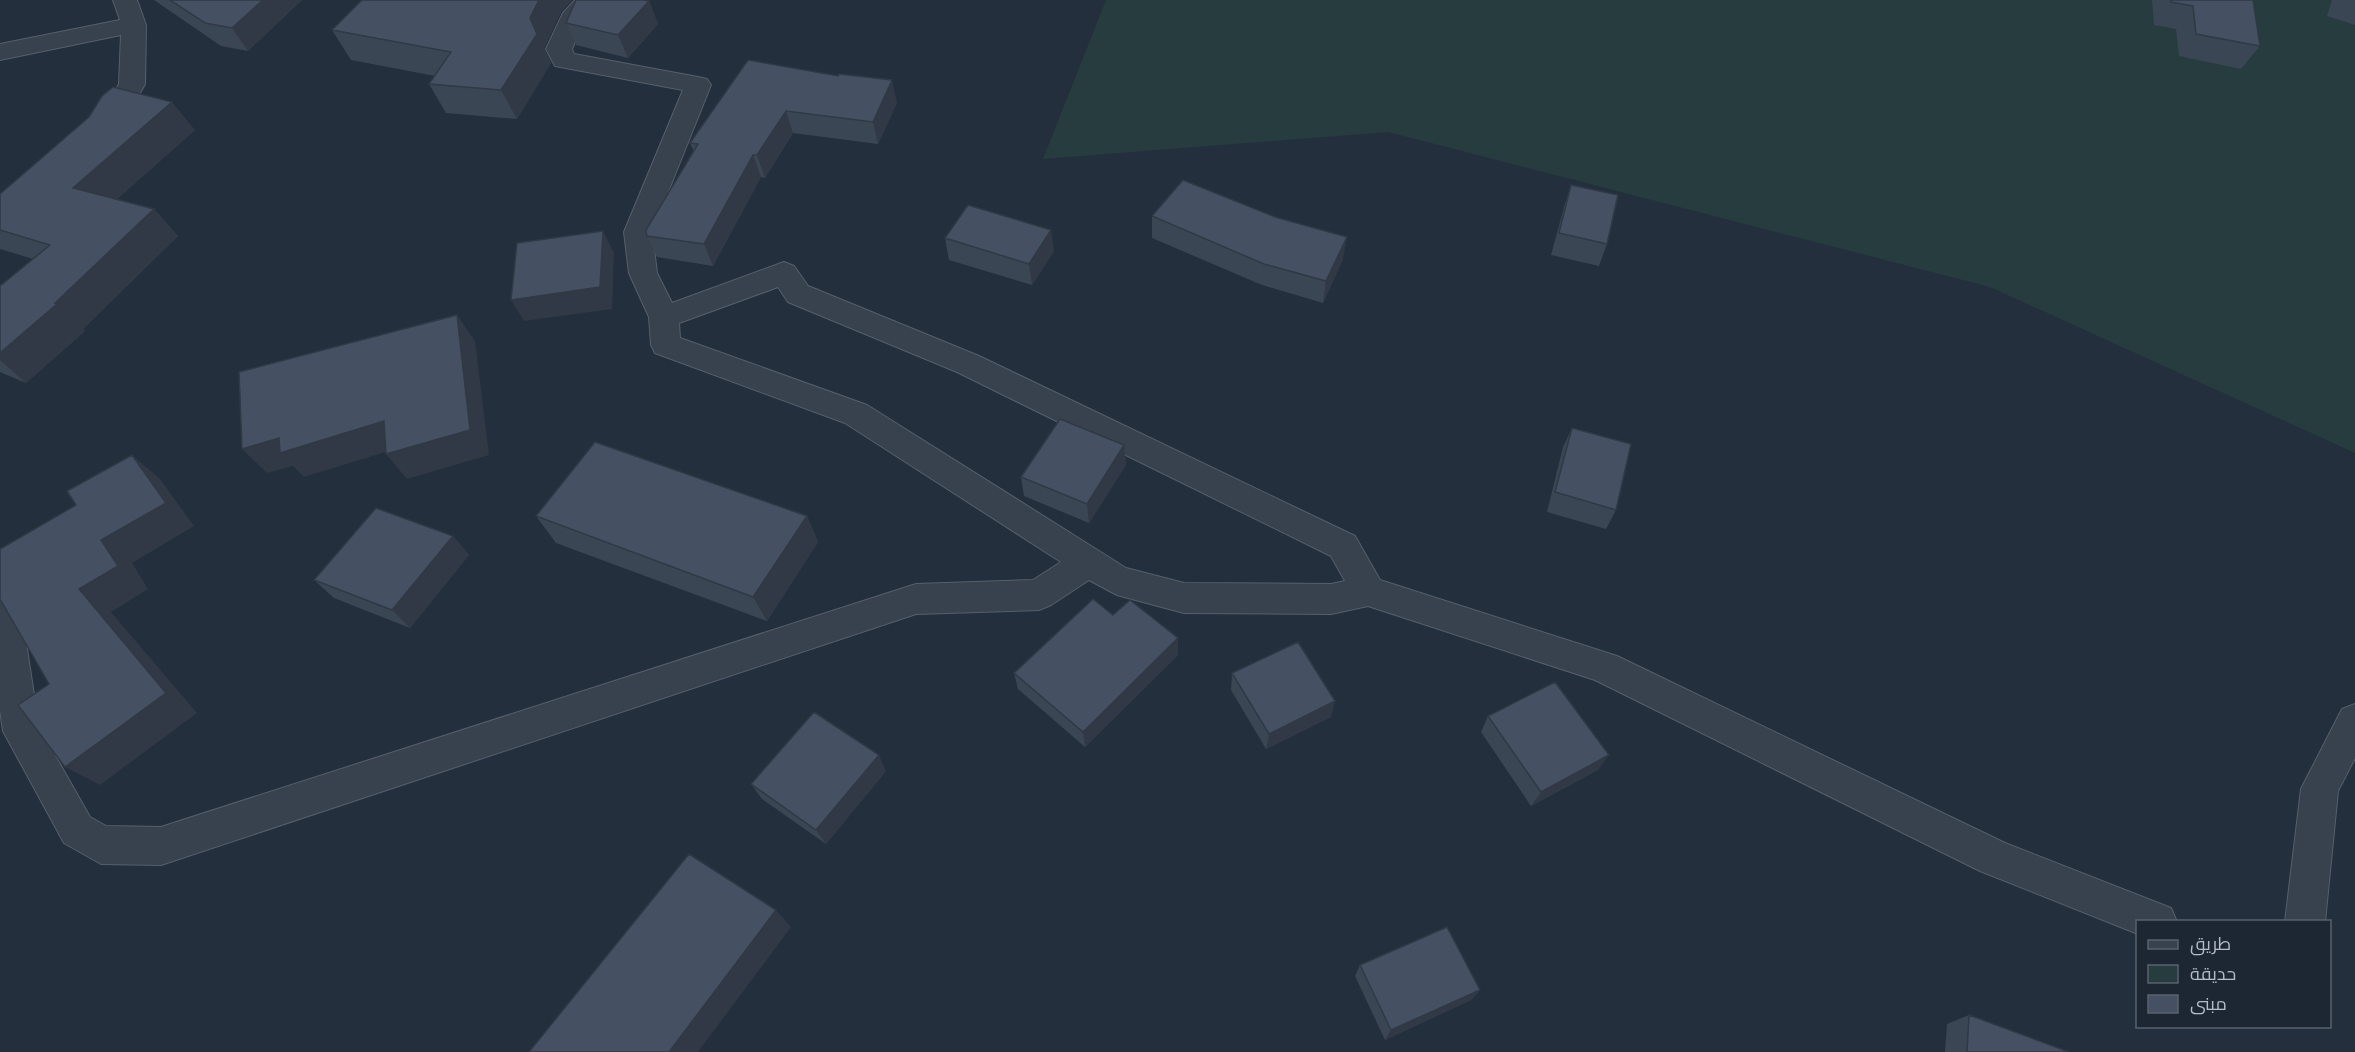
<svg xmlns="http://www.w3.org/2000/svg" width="2355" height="1052" font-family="Signika,Cairo,sans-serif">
<rect width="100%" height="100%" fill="#242f3e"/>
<path fill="#263c3f" d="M1106 0H2355V453L1990 287 1388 132 1043 159Z"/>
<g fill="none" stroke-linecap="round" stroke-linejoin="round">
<defs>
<path id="minor" d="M113 0H137L146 25 145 84 116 136 107 139 98 136 94 130 119 84 121 35 0 60V44L120 20Z
M575 0H601L586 16 572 49 574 54 698 77 707 79 711 85 652 232 657 273 672 303 784 262 794 266 808 286 979 356 1355 536 1380 580 1617 656 2005 843 2171 908 2177 922H2138V934L1980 871 1595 680 1368 606 1331 614 1184 613 1117 595 1089 580 1051 605 1039 610 916 614 161 865 101 864 64 843 3 731 0 710V582L12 586 20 604 39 727 90 817 106 826 161 827 916 584 1033 580 1061 562 845 423 655 353 651 345 649 317 629 273 624 232 683 90 555 66 546 49 563 13ZM778 287 788 302 957 372 1331 556 1345 581 1331 584 1184 583 1126 568 867 405 680 338 679 323Z
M2355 704V758L2338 791 2325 922H2285L2301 789 2342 709Z"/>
</defs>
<use href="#minor" stroke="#565f6c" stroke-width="2"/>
<use href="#minor" fill="#38414e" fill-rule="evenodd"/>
</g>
<path fill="#3b4654" d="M154 0H302L248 51 221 46Z
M2152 0H2253L2260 46 2241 69 2179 56 2176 29 2154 25Z
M2332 0H2355V25L2327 16Z
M649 1 658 24 628 58 576 45 566 23Z
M561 12 544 48 551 63 517 119 446 113 429 84 435 76 351 60 332 30Z
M748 60 897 103 878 144 793 133 765 178 761 177 713 266 657 257 647 236 694 152 690 143Z
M195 130 117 199 154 209 178 236 83 329 85 331 26 383 0 372V286L33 259 0 249V194Z
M1571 185 1607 244 1599 266 1551 255 1564 207Z
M1152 216 1343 259 1323 303 1262 285 1152 238Z
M945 238 1054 251 1032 285 949 260Z
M1572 428 1616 510 1606 529 1547 512 1563 447Z
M1124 445 1126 465 1089 523 1024 496 1021 477Z
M536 516H807L818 542 767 621 556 543Z
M453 536 469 555 410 628 334 598 314 580Z
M1178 655 1085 747 1018 689 1014 673Z
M1232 673 1331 717 1266 749 1231 690Z
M1488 716 1598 770 1531 806 1481 732Z
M886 771 826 844 762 799 751 784Z
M1360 965 1480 990 1471 1000 1385 1040 1355 976Z
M1969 1015 2069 1052H1945L1947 1024Z"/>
<path fill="#303945" d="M263 0H302L248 51 232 28Z
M539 0H572L561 12 544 48 551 63 517 119 501 90 530 18Z
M649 1 658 24 628 58 618 35Z
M892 80 897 103 878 144 873 122Z
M172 102 195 130 99 215 73 188Z
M786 111 793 133 765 178 757 155Z
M753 155 761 177 713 266 704 244Z
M154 209 178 236 83 329 85 331 26 383 0 360V353L55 303Z
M1051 230 1054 251 1032 285 1029 264Z
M603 231 614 253 612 309 524 321 511 300Z
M1347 237 1343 259 1323 303 1326 281Z
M457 315 475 341 489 455 407 479 386 454Z
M384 421 405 446 304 477 293 466 267 473 242 449 279 438Z
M1124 445 1126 465 1089 523 1087 504Z
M132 455 160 479 194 526 132 563 148 589 111 612 197 713 100 785 65 767 79 589 101 540Z
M807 516 818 542 767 621 753 597Z
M453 536 469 555 410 628 392 610Z
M1178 638V655L1085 747 1083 732Z
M1335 701 1331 717 1266 749 1269 734Z
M879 755 886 771 826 844 816 830Z
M1609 755 1598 770 1531 806 1541 792Z
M776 910 791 927 698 1052H669Z
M1480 990 1471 1000 1385 1040 1391 1030Z"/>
<path fill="#455162" stroke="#303945" stroke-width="1.5" d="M170 0H263L232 28 205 23Z
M362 0H539L530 18 537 34 501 90 429 84 451 52 332 30Z
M576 0H644L649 1 618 35 566 23Z
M2171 0H2253L2260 46 2196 34 2193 6 2171 2Z
M748 60 838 76 839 74 892 80 873 122 786 111 757 155H753L704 244 647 236 646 230 698 144 690 143Z
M113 87 172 102 73 188 154 209 55 303 57 304 0 353V286L50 245 0 230V194L89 117 102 96Z
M1183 180 1275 217 1347 237 1326 281 1264 264 1152 216Z
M1571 185 1618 195 1607 244 1559 233Z
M968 205 1051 230 1029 264 945 238Z
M603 231 600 287 511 300 517 243Z
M457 315 470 430 386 454 384 421 280 453 279 438 242 449 239 372Z
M1060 419 1124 445 1087 504 1021 477Z
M1572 428 1631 444 1616 510 1555 492Z
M595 442 807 516 753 597 536 516Z
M132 455 166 503 101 540 118 566 79 589 166 693 65 767 18 705 49 684 0 599V549L76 505 67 491Z
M376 508 453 536 392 610 314 580Z
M1093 599 1113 615 1130 600 1178 638 1083 732 1014 673Z
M1298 642 1335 701 1269 734 1232 673Z
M1555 682 1609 755 1541 792 1488 716Z
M814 712 879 755 816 830 751 784Z
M689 854 776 910 669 1052H529Z
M1447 927 1480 990 1391 1030 1360 965Z
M1969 1015 2069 1052H1967Z"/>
<rect x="2136" y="920" width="195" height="108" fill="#1d2633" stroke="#59626f" stroke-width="1.5"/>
<rect x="2148" y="940" width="30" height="9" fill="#38414e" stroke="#59626f" stroke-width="1.5"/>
<text x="2190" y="950" font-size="18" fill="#b4bcc9">طريق</text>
<rect x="2148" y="965" width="30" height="18" fill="#263c3f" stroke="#59626f" stroke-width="1.5"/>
<text x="2190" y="980" font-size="18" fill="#b4bcc9">حديقة</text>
<rect x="2148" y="995" width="30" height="18" fill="#455162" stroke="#59626f" stroke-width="1.5"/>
<text x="2190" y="1010" font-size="18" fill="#b4bcc9">مبنى</text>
</svg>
